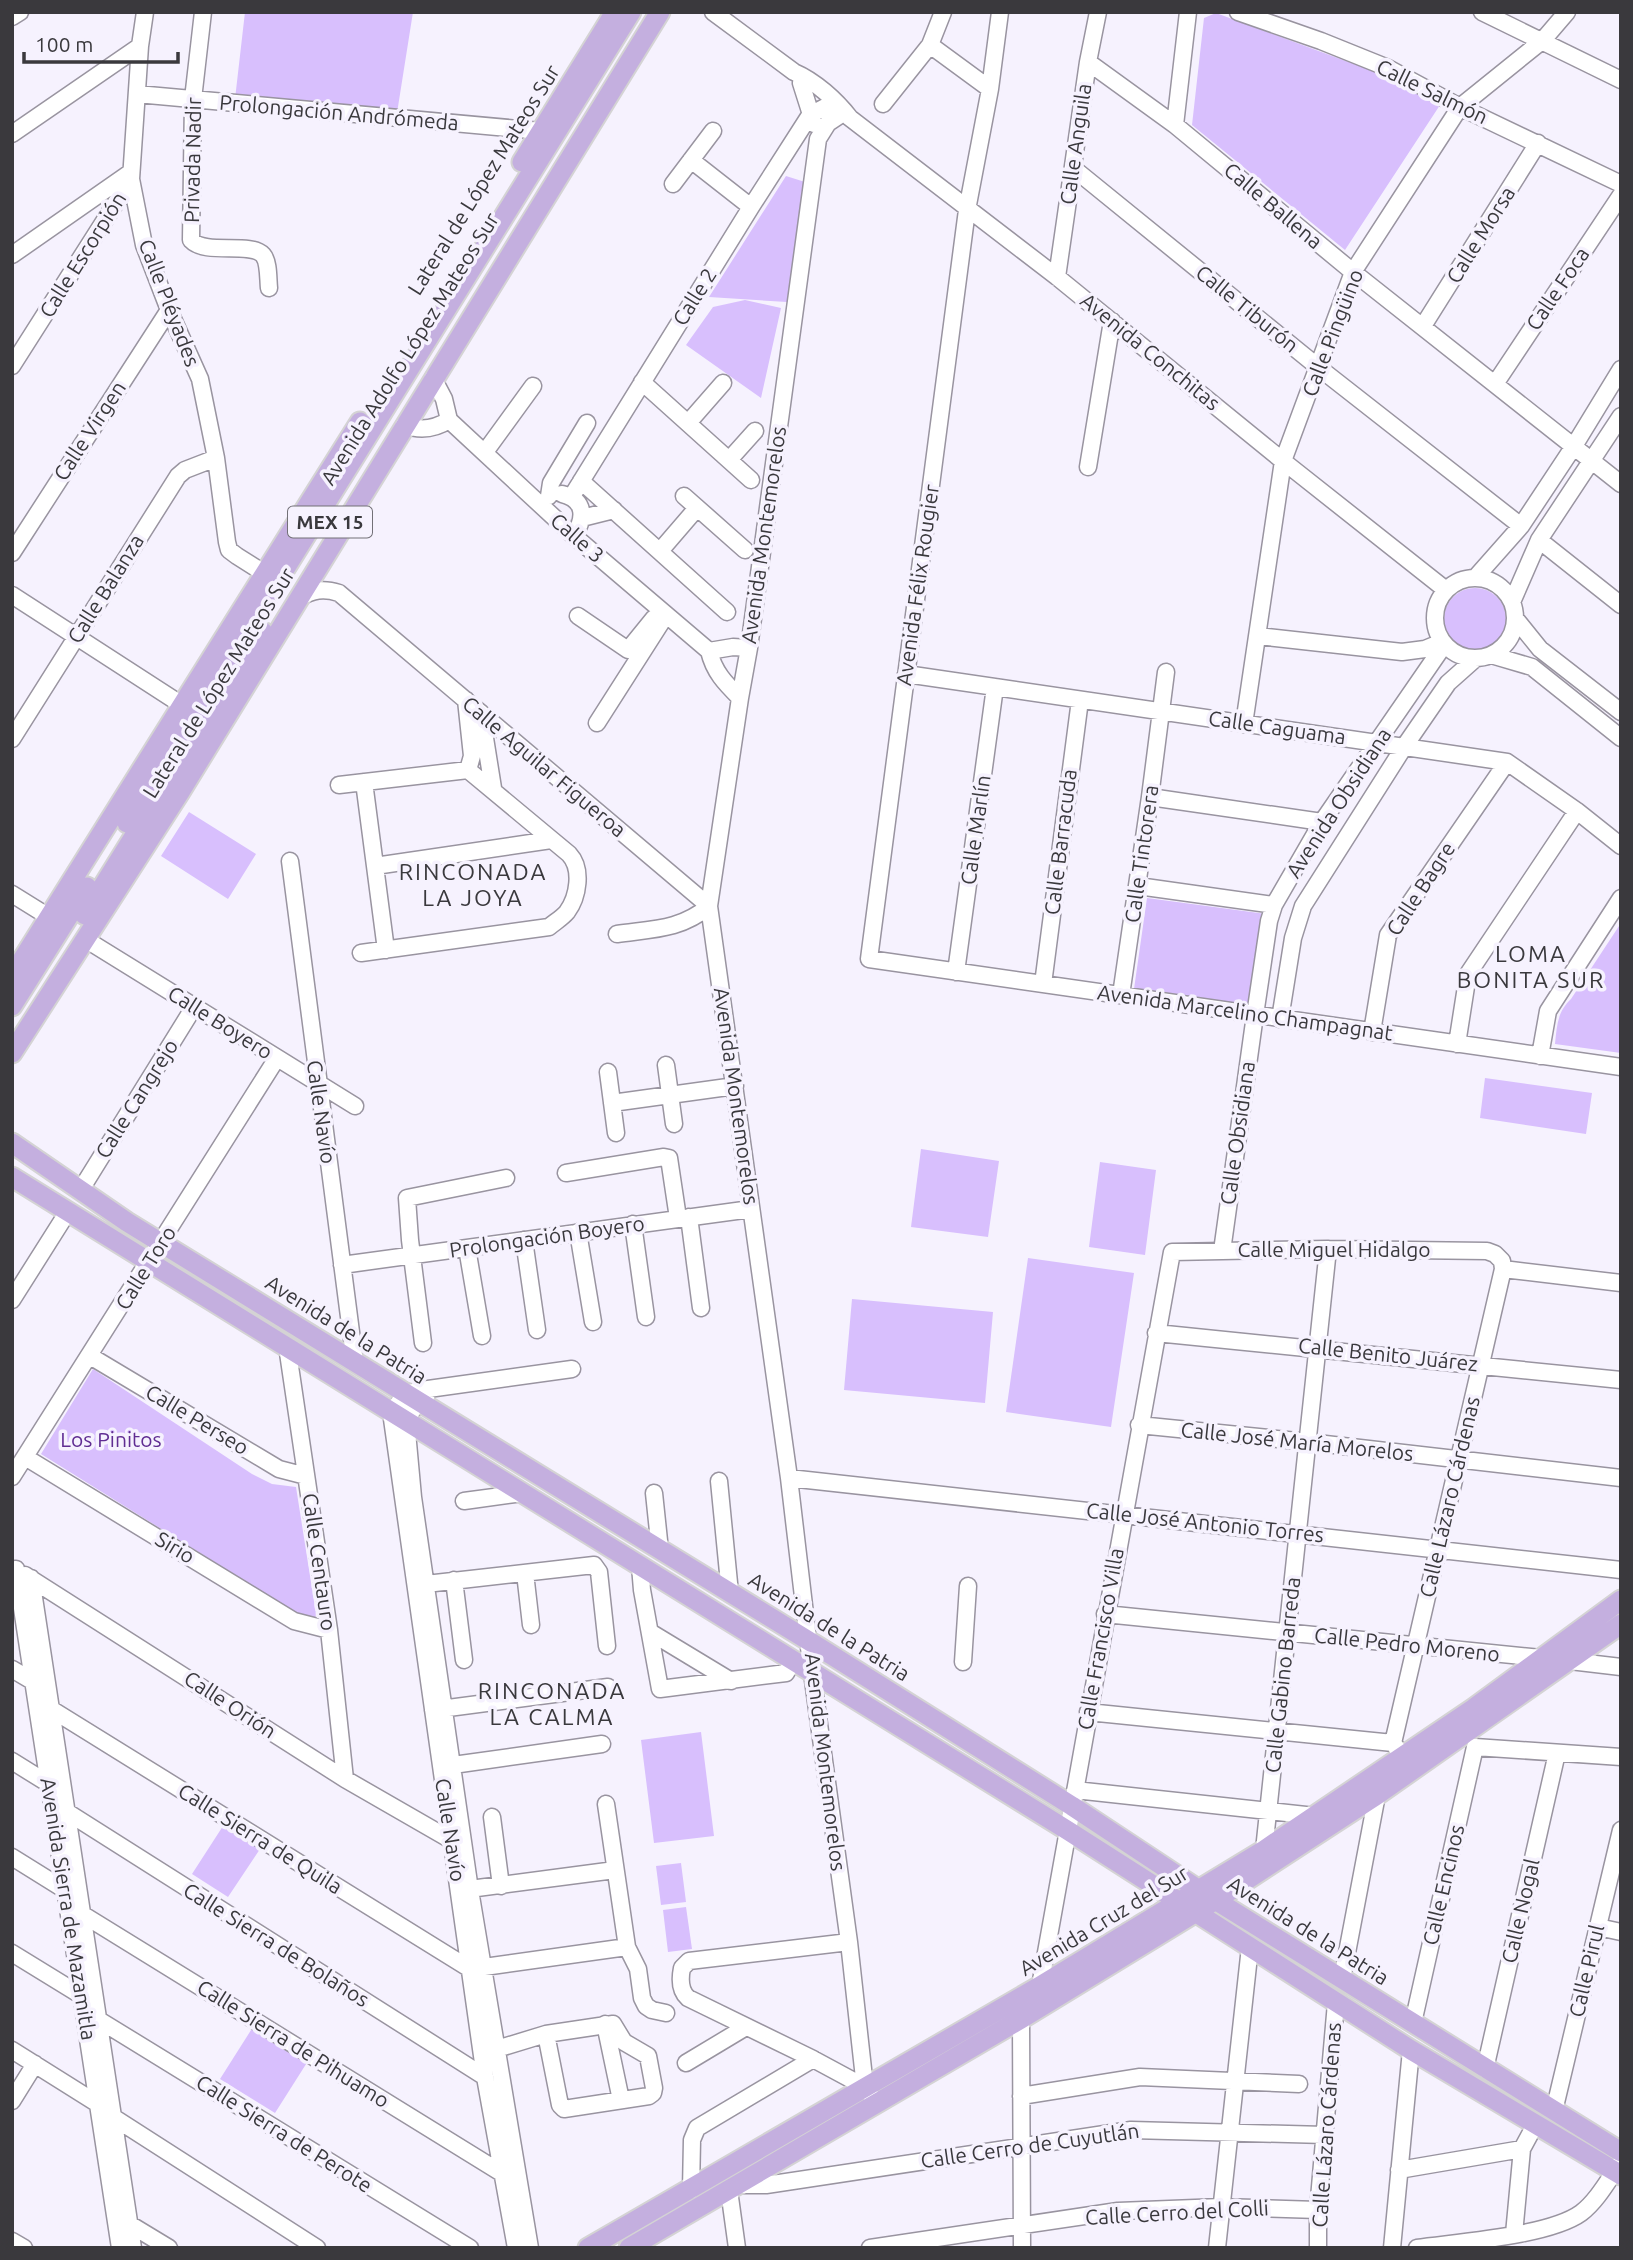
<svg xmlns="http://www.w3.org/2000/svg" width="1633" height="2260" font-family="Ubuntu,sans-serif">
<rect width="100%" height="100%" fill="#f6f2fe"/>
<path fill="#d8bffd" d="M245 12H413L397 113 235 99Z
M1216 13 1370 70 1440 105 1345 250 1192 125 1204 18Z
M786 176 805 182 787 302 709 297Z
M745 300 781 308 761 398 686 345 713 307Z
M1444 619a31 31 0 1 1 62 0a31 31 0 1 1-62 0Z
M189 812 256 854 228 899 161 856Z
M1147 898 1266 914 1251 1006 1134 989Z
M1621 923V1053L1555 1044C1557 1026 1557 1012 1571 999Z
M1485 1078 1592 1093 1586 1134 1480 1118Z
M921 1149 999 1161 988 1237 911 1227Z
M1100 1162 1156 1170 1145 1255 1089 1247Z
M1028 1258 1134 1273 1111 1427 1006 1412Z
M852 1299 993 1312 985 1403 844 1390Z
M93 1369 252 1474 272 1484 296 1487 316 1614 315 1619 301 1616 41 1454Z
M701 1732 714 1836 654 1843 641 1740Z
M223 1826 260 1849 228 1897 192 1874Z
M681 1863 686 1902 661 1905 656 1866Z
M686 1907 692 1949 668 1952 663 1910Z
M253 2027 308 2061 275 2113 220 2079Z"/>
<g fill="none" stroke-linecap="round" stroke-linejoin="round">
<defs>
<path id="minor" d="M145 12 140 46 131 179 144 245 169 310 200 379 216 458 227 542 229 550 237 556 264 573
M203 12 193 99 191 240C206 256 250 241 263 255 269 262 268 279 269 288
M713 12 794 72C815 81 836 100 850 118L1057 277 1283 461 1446 590
M1000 12 990 89 967 210 869 959 1621 1067
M1238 12 1321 41 1388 68 1460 107 1621 184
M1482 12 1621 80
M12 17 20 12
M930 45 990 89
M1088 62 1175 125 1353 272 1621 484
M801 83 814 124
M137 94 541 131
M883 104 930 45 943 12
M840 115 828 123 818 139 749 648 740 698 709 906 789 1478 812 1673 849 1942 865 2087
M1175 125 1188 12
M12 134 140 46
M691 160 751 207
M1073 168 1318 367 1521 526
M673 184 713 131
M12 255 131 172
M1057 277 1088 62 1098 12
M1423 326 1538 143
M12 366 131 179
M433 378 444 399 449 420 574 536 709 651C714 672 725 683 740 698
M642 382 751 480
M1495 384 1621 195
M688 423 723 383
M404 425C420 431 435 429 449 420
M485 452 533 386
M729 460 755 431
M1088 467 1112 321
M581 481 727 612
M562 494C586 500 585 518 574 536
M549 496 551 483 587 423
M572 496 751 207 810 115 827 106 842 109
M684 496 745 550
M582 518 614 510
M1539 540 1621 605
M660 551 697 508
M12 553 169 310
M1435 618a40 40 0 1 1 80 0a40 40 0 1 1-80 0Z
M1475 578 1521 526 1574 446 1621 369
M12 595 182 705
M299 598C313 590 323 588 339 593L709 906C681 930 652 929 617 934
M1512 602 1539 540 1621 416
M578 616 628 650 654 618
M1515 618 1540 649 1621 712
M1258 636 1402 652 1425 649 1442 642
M709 651 733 647 749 648
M1491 655 1532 667 1621 738
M906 674 1507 762 1577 811 1621 846
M466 700 472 756 468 770
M481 713 493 788
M597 723 666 615
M1244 724 1283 461 1353 272 1460 107 1543 40 1567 12
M12 739 178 476 185 470 216 458
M364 782 386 950
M339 785 468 770 569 854C583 869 578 897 567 912 562 918 555 922 549 927L361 953
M1150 797 1322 822
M290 861 355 1363
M375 866 551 840
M1138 886 1274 905
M12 894 49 917
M85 939 355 1106
M956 972 995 687
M1043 984 1080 700
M1121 995 1150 797 1166 672
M1280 1019 1293 938 1303 906 1404 747 1448 683 1475 659
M1372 1032 1388 935 1507 762
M1457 1044 1468 974 1577 811
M1540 1056 1548 1011 1621 898
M666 1065 674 1124
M608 1072 616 1133
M612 1103 735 1086
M566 1173 664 1157 669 1158 678 1218
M80 1191 194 1007
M689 1217 701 1308
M633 1224 646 1317
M578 1232 593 1322
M524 1240 537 1330
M467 1248 482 1336
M1222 1251 1255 1015 1269 921 1274 905 1322 822 1444 645
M342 1265 751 1209
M1503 1269 1621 1283
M12 1300 67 1213
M1156 1333 1621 1380
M423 1343 410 1240 407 1198 506 1178
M287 1346 329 1630 345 1779
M90 1356 279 1469 306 1476
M426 1397 418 1401 406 1421 413 1497 470 1890 530 2248
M1139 1425 1308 1442 1621 1478
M25 1457 294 1621 329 1630
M12 1477 277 1058
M789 1478 1621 1570
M719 1481 730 1593
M654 1493 660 1550
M464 1501 523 1493
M640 1566 642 1590 660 1689 786 1673 793 1661
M16 1569 120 2248
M525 1573 531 1625
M25 1575 345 1779 451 1840
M31 1578 133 2248
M454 1580 464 1660
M417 1585 594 1565 599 1572 607 1646
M1105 1614 1541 1658
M650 1632 731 1681
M1570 1661 1621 1667
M963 1662 968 1586
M12 1669 34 1682
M51 1709 470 1969 627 1947
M433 1710 608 1687
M1088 1712 1393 1743 1399 1751
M1475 1747 1621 1757
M12 1761 49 1784
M446 1766 602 1744
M1075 1790 1315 1816
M606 1804 627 1947 638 1969 642 1998 646 2006 652 2010 666 2013
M67 1812 485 2077
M492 1817 501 1886
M1264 1850 1328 1249
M12 1857 65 1890
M462 1890 615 1870
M82 1914 503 2174
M1598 1927 1621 1932
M849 1942 689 1961 682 1968C680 1978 680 1991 688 1998L813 2059 865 2087 870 2094
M12 1953 82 1996
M1342 1979 1377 1795
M1040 1986 1172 1252 1328 1249 1487 1251 1495 1254 1502 1261 1503 1269 1393 1743
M1021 2019 1022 2248
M99 2020 470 2248
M1413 2023 1475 1747
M605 2024 621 2100
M12 2050 98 2104
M487 2052 546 2034 613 2024 624 2042 648 2056 654 2088 653 2093 649 2096 564 2109 560 2105 546 2034
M686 2063 746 2027
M1485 2069 1557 1753
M1021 2096 1140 2077 1299 2084
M12 2101 35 2064
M1554 2111 1621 1830
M113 2117 317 2248
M1399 2170 1522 2149
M738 2185H766L1131 2130 1325 2135
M691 2190 692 2140 697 2128 813 2059
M729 2190 737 2248
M131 2225 169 2248
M1514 2234 1522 2149 1535 2125
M12 2241 24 2248
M516 2248 485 2077 391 1412 406 1394 421 1390 572 1369
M870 2248 1118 2211 1221 2207 1318 2210
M1217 2248 1250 1947
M1318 2248V2210L1336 2003
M1392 2248 1411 2050
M1417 2248C1459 2242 1549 2236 1581 2213 1597 2201 1609 2179 1621 2162"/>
<path id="major" d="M522 162 615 12
M127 823 631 12
M85 915 262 631
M12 976 360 422
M12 1006 87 887
M12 1053 180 792 660 12
M12 1143 127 1222 809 1641 1072 1806 1199 1890 1621 2152
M12 1177 1067 1830 1411 2050 1621 2175
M588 2248 1040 1986 1264 1850 1474 1708 1621 1600
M629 2248 1021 2019 1216 1900 1377 1795 1621 1624"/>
</defs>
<use href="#minor" stroke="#9994a0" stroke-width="19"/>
<use href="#major" stroke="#d4d3d4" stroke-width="23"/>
<use href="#minor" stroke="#fff" stroke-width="16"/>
<use href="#major" stroke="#c4afdf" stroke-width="19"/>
</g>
<g text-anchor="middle" stroke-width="7" stroke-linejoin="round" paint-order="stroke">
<rect fill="#f6f2fe" stroke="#727077" stroke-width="2" x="288" y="506.5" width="84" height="31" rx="5"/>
<g font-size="19" font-weight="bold" fill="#3a393d">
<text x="330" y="529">MEX 15</text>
</g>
<g font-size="21" fill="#3a393d" stroke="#f6f2fe">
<text transform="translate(1432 92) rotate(26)" y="7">Calle Salmón</text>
<text transform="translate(339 113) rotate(5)" y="7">Prolongación Andrómeda</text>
<text transform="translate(1076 144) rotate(-82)" y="7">Calle Anguila</text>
<text transform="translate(193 160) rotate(-89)" y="7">Privada Nadir</text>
<text transform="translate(484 180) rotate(-58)" y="7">Lateral de López Mateos Sur</text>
<text transform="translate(1273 206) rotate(40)" y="7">Calle Ballena</text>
<text transform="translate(1481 235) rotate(-58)" y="7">Calle Morsa</text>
<text transform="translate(83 255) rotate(-58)" y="7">Calle Escorpión</text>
<text transform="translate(1558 289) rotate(-56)" y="7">Calle Foca</text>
<text transform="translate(695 297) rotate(-58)" y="7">Calle 2</text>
<text transform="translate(169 303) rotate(69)" y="7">Calle Pléyades</text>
<text transform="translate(1247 309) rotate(39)" y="7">Calle Tiburón</text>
<text transform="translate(1333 333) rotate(-69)" y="7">Calle Pingüino</text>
<text transform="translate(410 349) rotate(-58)" y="7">Avenida Adolfo López Mateos Sur</text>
<text transform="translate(1150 352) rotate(39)" y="7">Avenida Conchitas</text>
<text transform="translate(90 431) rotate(-57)" y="7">Calle Virgen</text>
<text transform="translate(764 535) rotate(-82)" y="7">Avenida Montemorelos</text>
<text transform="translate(577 538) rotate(41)" y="7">Calle 3</text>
<text transform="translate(918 585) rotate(-82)" y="7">Avenida Félix Rougier</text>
<text transform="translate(106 589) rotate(-58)" y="7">Calle Balanza</text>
<text transform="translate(219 683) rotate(-58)" y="7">Lateral de López Mateos Sur</text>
<text transform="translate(1277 728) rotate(8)" y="7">Calle Caguama</text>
<text transform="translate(544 767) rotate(40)" y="7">Calle Aguilar Figueroa</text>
<text transform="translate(1339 803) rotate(-57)" y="7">Avenida Obsidiana</text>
<text transform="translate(976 830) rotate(-82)" y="7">Calle Marlín</text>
<text transform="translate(1061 842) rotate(-83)" y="7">Calle Barracuda</text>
<text transform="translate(1142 854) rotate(-82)" y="7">Calle Tintorera</text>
<text transform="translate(1421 889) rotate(-57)" y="7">Calle Bagre</text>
<text transform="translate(1245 1013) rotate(8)" y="7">Avenida Marcelino Champagnat</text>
<text transform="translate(220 1023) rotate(32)" y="7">Calle Boyero</text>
<text transform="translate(736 1096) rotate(82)" y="7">Avenida Montemorelos</text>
<text transform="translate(137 1099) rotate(-58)" y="7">Calle Cangrejo</text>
<text transform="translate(321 1112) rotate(82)" y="7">Calle Navío</text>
<text transform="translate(1238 1133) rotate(-82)" y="7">Calle Obsidiana</text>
<text transform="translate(547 1237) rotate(-8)" y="7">Prolongación Boyero</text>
<text x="1334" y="1257">Calle Miguel Hidalgo</text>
<text transform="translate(146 1268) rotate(-58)" y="7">Calle Toro</text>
<text transform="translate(346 1330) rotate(32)" y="7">Avenida de la Patria</text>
<text transform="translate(1388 1355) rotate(6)" y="7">Calle Benito Juárez</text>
<text transform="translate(197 1420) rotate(31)" y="7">Calle Perseo</text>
<text transform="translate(1297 1442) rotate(6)" y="7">Calle José María Morelos</text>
<text transform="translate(1450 1497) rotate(-77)" y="7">Calle Lázaro Cárdenas</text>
<text transform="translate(1205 1523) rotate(6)" y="7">Calle José Antonio Torres</text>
<text transform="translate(175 1548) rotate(31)" y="7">Sirio</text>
<text transform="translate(319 1562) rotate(82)" y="7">Calle Centauro</text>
<text transform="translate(829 1627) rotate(32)" y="7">Avenida de la Patria</text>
<text transform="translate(1101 1639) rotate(-80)" y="7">Calle Francisco Villa</text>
<text transform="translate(1407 1645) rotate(6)" y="7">Calle Pedro Moreno</text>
<text transform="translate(1283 1675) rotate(-84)" y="7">Calle Gabino Barreda</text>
<text transform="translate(230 1705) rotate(33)" y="7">Calle Orión</text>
<text transform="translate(825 1762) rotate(83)" y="7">Avenida Montemorelos</text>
<text transform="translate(450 1830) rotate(81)" y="7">Calle Navío</text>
<text transform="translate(260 1839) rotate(32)" y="7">Calle Sierra de Quila</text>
<text transform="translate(1444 1885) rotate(-77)" y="7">Calle Encinos</text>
<text transform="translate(68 1909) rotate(81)" y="7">Avenida Sierra de Mazamitla</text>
<text transform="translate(1521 1911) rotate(-77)" y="7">Calle Nogal</text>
<text transform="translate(1104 1921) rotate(-31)" y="7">Avenida Cruz del Sur</text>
<text transform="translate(1308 1931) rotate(32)" y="7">Avenida de la Patria</text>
<text transform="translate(276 1945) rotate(32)" y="7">Calle Sierra de Bolaños</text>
<text transform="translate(1587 1971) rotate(-77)" y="7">Calle Pirul</text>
<text transform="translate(293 2044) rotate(32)" y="7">Calle Sierra de Pihuamo</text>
<text transform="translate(1327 2125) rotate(-86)" y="7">Calle Lázaro Cárdenas</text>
<text transform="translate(284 2134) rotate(32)" y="7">Calle Sierra de Perote</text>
<text transform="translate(1030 2146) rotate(-8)" y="7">Calle Cerro de Cuyutlán</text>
<text transform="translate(1177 2213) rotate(-3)" y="7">Calle Cerro del Colli</text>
</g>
<g font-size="21" fill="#602d92" stroke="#f6f2fe">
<text x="111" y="1447">Los Pinitos</text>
</g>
<g font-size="23" letter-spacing="2" fill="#3a393d" stroke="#f6f2fe">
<text x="473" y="880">RINCONADA<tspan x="473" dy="26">LA JOYA</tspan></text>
<text x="1531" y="962">LOMA<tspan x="1531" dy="26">BONITA SUR</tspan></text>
<text x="552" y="1699">RINCONADA<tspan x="552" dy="26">LA CALMA</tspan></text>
</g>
</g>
<rect width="1633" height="2260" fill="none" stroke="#3a393d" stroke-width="28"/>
<path d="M24 52v10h154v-10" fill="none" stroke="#3a393d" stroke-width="3.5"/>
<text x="35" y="52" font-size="21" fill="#3a393d" stroke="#f6f2fe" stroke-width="5" paint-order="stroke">100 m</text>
</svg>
